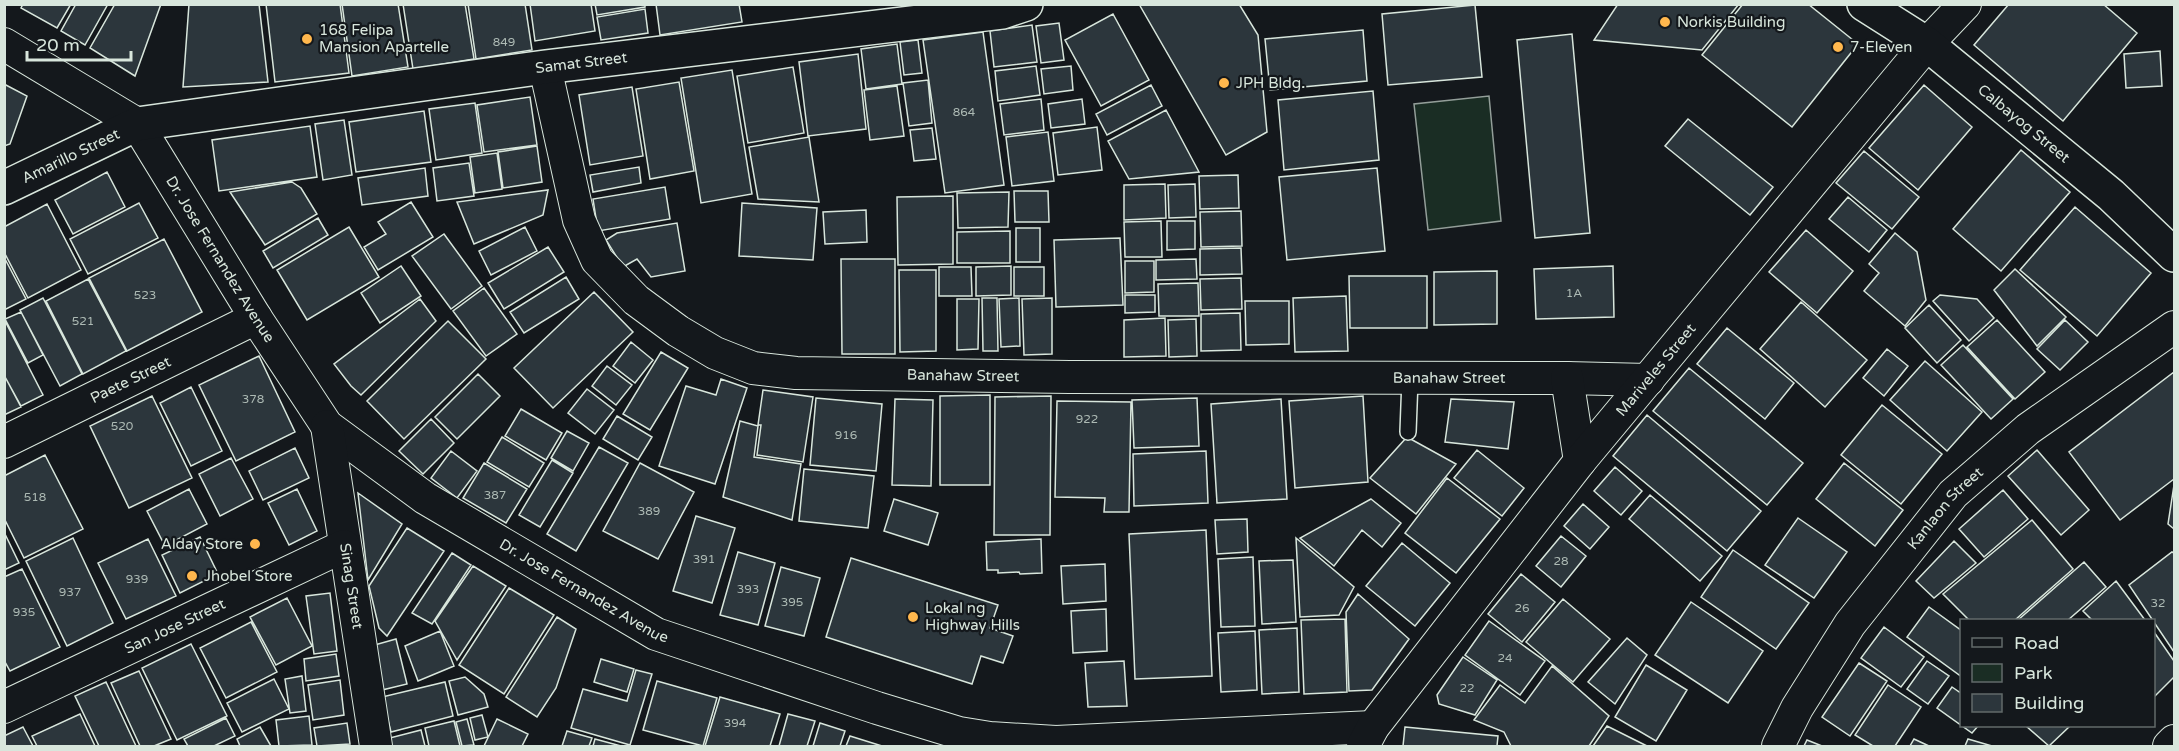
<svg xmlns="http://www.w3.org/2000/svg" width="2179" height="751" font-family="'Varela Round',sans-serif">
<rect width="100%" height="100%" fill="#14181c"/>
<path fill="#1a2d24" stroke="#939e99" stroke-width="1.5" d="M1489 96 1501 221 1428 230 1414 104Z"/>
<path fill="#2c363c" stroke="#d8e6dc" stroke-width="1.5" d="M23 4H71L57 28 21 8Z
M76 4H108L85 45 61 31Z
M115 4H161L135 76 90 48Z
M189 4H259L268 82 183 87Z
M266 4H340L349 73 275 82Z
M342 4H398L408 67 352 76Z
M403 4H465L474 59 413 69Z
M468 4H525L532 50 476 59Z
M530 4H591L595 31 535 41Z
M595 4H645V7L597 15Z
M656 4H739L742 22 660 35Z
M1139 4H1239L1258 35 1267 132 1226 155Z
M1618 4H1739L1702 50 1594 40Z
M1743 4H1808L1858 44 1792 127 1702 55Z
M2009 4H2103L2137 33 2063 121 1974 45Z
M1475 5 1482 77 1388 85 1382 14Z
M645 9 648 33 601 40 597 17Z
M1113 14 1149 80 1101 106 1065 40Z
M1059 23 1064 60 1041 63 1036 26Z
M1032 25 1037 62 994 67 990 31Z
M1363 30 1367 81 1270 90 1265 39Z
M983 32 1004 185 945 193 923 40Z
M1572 34 1590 233 1535 238 1517 40Z
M918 40 922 73 904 75 900 42Z
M897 44 902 84 866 89 861 49Z
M2160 51 2162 86 2126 88 2124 54Z
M858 54 866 129 808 136 799 62Z
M1036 66 1040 95 998 101 995 71Z
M1071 66 1073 90 1044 94 1041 69Z
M793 67 804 133 748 143 737 76Z
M732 70 752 194 701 203 681 78Z
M928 80 932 123 909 126 903 83Z
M679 82 694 171 650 179 636 89Z
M4 84 27 96 10 144 4 146Z
M1151 85 1162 106 1107 135 1096 114Z
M1924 85 1972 127 1918 190 1869 148Z
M897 86 904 136 870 140 864 90Z
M632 87 643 156 590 165 579 95Z
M1373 91 1379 160 1284 170 1278 100Z
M530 97 537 145 484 152 477 105Z
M1041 99 1044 130 1004 135 1000 104Z
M1082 99 1085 124 1051 128 1048 104Z
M475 103 482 153 436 160 429 109Z
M1166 110 1199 172 1129 179 1108 141Z
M424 111 431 162 356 172 349 122Z
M1688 119 1773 187 1750 215 1665 146Z
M344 120 352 175 323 180 315 124Z
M310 126 317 177 219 191 212 140Z
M1097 127 1102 170 1058 175 1053 133Z
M932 128 936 159 914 161 910 130Z
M1048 132 1054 181 1012 186 1006 137Z
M809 137 819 202 758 199 749 147Z
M537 146 542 182 503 188 498 152Z
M2021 150 2070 192 2001 271 1953 229Z
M1864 151 1919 197 1892 229 1836 183Z
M497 153 502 189 475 193 470 157Z
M469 163 474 196 437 201 433 168Z
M639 167 641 183 593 192 590 175Z
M425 168 428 196 362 205 358 178Z
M1377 168 1385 251 1287 260 1279 177Z
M107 172 125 207 73 234 55 200Z
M1238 175 1239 208 1200 209 1199 176Z
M292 182 301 188 317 214 265 245 230 192Z
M1165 184 1166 218 1124 220V185Z
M1195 184 1196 217 1169 218 1168 185Z
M665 187 670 219 598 231 593 199Z
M548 190 543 215 474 244 457 202Z
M1014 191H1048L1049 222H1015Z
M1009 192 1008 227 958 228 957 193Z
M953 196V264L898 265 897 197Z
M1848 197 1887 230 1869 252 1829 219Z
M411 202 433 237 378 270 364 247 386 234 378 222Z
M139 203 158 238 88 274 70 239Z
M742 203 817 208 813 260 739 256Z
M47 204 81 270 28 298 4 252V227Z
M2075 207 2151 273 2097 336 2020 270Z
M866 210 867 242 825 244 823 212Z
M1241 211 1242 246 1201 247 1200 212Z
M318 218 328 235 273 268 263 251Z
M1161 221 1162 257H1125L1124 222Z
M1167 221H1195V249L1167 250Z
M677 223 685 271 651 277 637 259 623 267 606 240 617 233Z
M349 227 379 277 307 320 277 270Z
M525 227 537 251 491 275 479 251Z
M1016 228H1040V262H1016Z
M1806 230 1853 271 1817 313 1769 272Z
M1010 231V263H957V232Z
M1895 233 1917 252 1926 300 1905 326 1864 291 1879 273 1869 264Z
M444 234 482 286 451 309 412 256Z
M1120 238 1123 305 1056 307 1054 240Z
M164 239 202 312 127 351 89 278Z
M548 247 564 272 504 309 488 283Z
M1241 248 1242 274 1200 275V249Z
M4 257 26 299 4 310Z
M841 259H895V354H842Z
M1196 259 1197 279 1156 280V260Z
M1125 261H1154V292L1125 293Z
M401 266 421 296 380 323 361 293Z
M1011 266V295L976 296V267Z
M1613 266 1614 317 1536 319 1534 269Z
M939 267H971L972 296H939Z
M1014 267H1044V296H1014Z
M2015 269 2066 317 2037 346 1994 290Z
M899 270H936V351L900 352Z
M1497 271V324L1434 325V272Z
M1349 276H1427V328H1350Z
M566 277 579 299 524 333 510 312Z
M1241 278 1242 309 1201 310 1200 279Z
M88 279 126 351 83 374 46 301Z
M1198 283 1199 316H1159L1158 284Z
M484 288 517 334 486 356 453 311Z
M594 292 633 332 553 408 514 368Z
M1125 295H1155V312L1125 313Z
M1940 295 1977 299 1994 318 1969 341 1933 301Z
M1346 296 1348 351 1295 352 1293 298Z
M43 298 82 374 60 386 20 310Z
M982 298H997L998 351H983Z
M1019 298 1020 346 1001 347 999 299Z
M1052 298V354L1024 355 1022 299Z
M420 299 436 321 361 395 351 386 334 364Z
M957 299H979L978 349 957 350Z
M1245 301H1289V344L1246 345Z
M1801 302 1867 360 1825 407 1760 349Z
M1929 305 1961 340 1937 363 1905 328Z
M21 312 43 355 28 363 5 319Z
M1240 313 1241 350 1201 351V314Z
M1165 318 1166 356 1124 357V320Z
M4 319 43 395 21 406 4 375Z
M1196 319 1197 356 1169 357 1168 320Z
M1997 320 2045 372 2015 399 1967 347Z
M2065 320 2088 342 2060 370 2037 349Z
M448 321 486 359 404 439 367 401Z
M1727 328 1794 383 1765 419 1697 364Z
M631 342 653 360 635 383 613 366Z
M1963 345 2013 399 1991 419 1941 365Z
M1887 349 1908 366 1884 396 1863 378Z
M661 352 688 368 650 430 623 414Z
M259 356 295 432 236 461 199 385Z
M1925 361 1982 412 1947 451 1890 400Z
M607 366 632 385 616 405 592 386Z
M1689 368 1803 463 1767 505 1653 411Z
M2174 372V479L2120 520 2069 452Z
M478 374 500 396 457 439 435 417Z
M4 375 21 407 4 415Z
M721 379 747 388 715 484 659 466 686 386 716 395Z
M191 387 222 451 191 466 160 403Z
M587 389 614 410 595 434 568 413Z
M763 390 813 397 803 462 757 455 761 425H758Z
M990 395V485H940V396Z
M152 396 192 478 129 508 90 426Z
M1051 396 1050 535H994L995 397Z
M1363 396 1368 482 1295 488 1289 401Z
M816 398 882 404 876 471 810 465Z
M1197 398 1199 446 1134 448 1132 400Z
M895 399 933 400 931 486 892 485Z
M1281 399 1287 499 1217 503 1211 404Z
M1451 399 1514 402 1508 449 1445 442Z
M1057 401 1131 402 1129 512H1104L1105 498 1055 497Z
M1882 405 1942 454 1901 504 1841 455Z
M521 409 562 433 546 460 505 436Z
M1647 415 1761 511 1727 551 1613 456Z
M617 416 652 437 638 460 603 439Z
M431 419 454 443 423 474 399 451Z
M740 421 758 426 754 457 801 464 792 520 723 497Z
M567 431 589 443 573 471 551 458Z
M502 437 544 463 529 487 487 462Z
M1407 437 1456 464 1416 514 1370 478Z
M599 447 628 463 576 551 547 534Z
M295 448 309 478 263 500 249 471Z
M1477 450 1524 488 1502 516 1454 478Z
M2037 450 2089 510 2061 535 2008 476Z
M451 451 477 471 457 498 431 478Z
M1206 451 1208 503 1134 506 1133 454Z
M45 455 83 529 24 558 4 518V476Z
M231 458 253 499 220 516 199 474Z
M552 460 573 473 540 527 519 515Z
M484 463 527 489 506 523 463 498Z
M640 463 694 492 658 559 603 531Z
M1844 463 1903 510 1875 546 1816 499Z
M1615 467 1642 491 1621 515 1594 491Z
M804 469 874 476 868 528 799 521Z
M1447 478 1500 519 1456 573 1405 533Z
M2174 485V529L2168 524Z
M189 489 207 524 165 546 147 511Z
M297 489 317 531 289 545 268 503Z
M2003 490 2028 519 1984 557 1959 529Z
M358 493 402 524 368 580Z
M1650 495 1722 556 1700 581 1629 519Z
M894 499 938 513 928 545 884 531Z
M1371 499 1401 523 1382 547 1362 530 1334 566 1300 538Z
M1583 504 1609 527 1590 549 1564 526Z
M696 516 735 528 712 603 673 591Z
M1798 518 1847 552 1814 598 1765 565Z
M1247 519 1248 552 1217 554 1215 520Z
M2032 520 2073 569 2015 620H1969L1943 594Z
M407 528 444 551 387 636 379 628 369 586Z
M1206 530 1212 676 1135 679 1129 534Z
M4 532 19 563 4 570Z
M1561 536 1586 556 1561 587 1536 566Z
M200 537 218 574 180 593 162 555Z
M73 538 113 623 67 646 26 561Z
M1296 538 1354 587 1339 615 1300 617Z
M148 539 176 596 126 619 98 563Z
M1041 539 1042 573 1020 574 1019 572 998 573V570H987L986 542Z
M1954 541 1976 563 1934 598 1916 581Z
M1402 543 1450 583 1415 626 1366 586Z
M1733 550 1809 603 1776 649 1701 597Z
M738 552 775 563 758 625 720 615Z
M2172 552 2174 553V652L2129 585Z
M452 553 471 565 432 624 412 613Z
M1253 557 1255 626 1221 627 1218 559Z
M851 558 998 605 990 628 1013 636 1003 663 981 656 972 684 826 637Z
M1293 560 1296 622 1262 624 1259 561Z
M2084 562 2106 587 2068 620H2018Z
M1105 564 1106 601 1063 604 1061 566Z
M473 566 506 586 457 660 435 621Z
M781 567 820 578 804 636 765 626Z
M22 569 60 647 10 671 4 660V577Z
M1521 574 1555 602 1522 642 1488 614Z
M2116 581 2145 620H2092L2083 611Z
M509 588 554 615 504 694 459 665Z
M330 593 337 651 314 654 306 596Z
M1358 594 1409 639 1372 690 1349 691 1346 612Z
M287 598 312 646 276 665 250 617Z
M1563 599 1610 639 1573 682 1526 642Z
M1691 602 1763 651 1728 703 1655 655Z
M1929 607 1962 631V677L1907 637Z
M1106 609 1107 651 1073 653 1071 611Z
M557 617 576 629 556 688 537 717 506 697Z
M1345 619 1347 692 1304 694 1301 620Z
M1489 621 1545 661 1520 695 1465 655Z
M251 622 277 672 226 698 200 648Z
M1884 627 1924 657 1901 687 1861 658Z
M1297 628 1299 692 1262 694 1259 630Z
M440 631 454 666 418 681 405 646Z
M1255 631 1257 690 1221 692 1218 633Z
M2154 632 2174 661V677L2154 697Z
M1627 638 1647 655 1615 704 1588 682Z
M396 639 407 684 382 690 371 646Z
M191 644 227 716 177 740 142 668Z
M336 654 339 676 306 681 304 659Z
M1463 657 1497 680 1475 715 1439 704 1437 695Z
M601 659 634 669 627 692 594 682Z
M1124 661 1127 706 1088 707 1085 663Z
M1927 661 1949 676 1928 704 1907 689Z
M1859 663 1887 681 1850 736 1822 717Z
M1646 665 1687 690 1656 741 1615 717Z
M1552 666 1609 716 1589 746H1511L1504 732 1474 720 1500 685 1525 703Z
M636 670 652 674 630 745 571 728 583 689 627 701Z
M139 671 171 739 154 746H140L111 683Z
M302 676 306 711 290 713 285 679Z
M465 677 484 694 488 707 458 715 449 681Z
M274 679 289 709 242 732 227 703Z
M340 680 344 715 313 720 308 685Z
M657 681 717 698 703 746 643 730Z
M106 682 136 746H99L75 696Z
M445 682 453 716 391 732 382 697Z
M1888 685 1921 707 1895 746H1873L1855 735Z
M1952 687 1962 694V726H1978L1972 733 1937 708Z
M720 697 780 714 770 746H705Z
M80 714 95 746H37L32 736Z
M788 714 815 721 807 746H779Z
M482 715 488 737 475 740 470 718Z
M309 716 312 745 279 746 276 720Z
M226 718 235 736 214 746H188L184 739Z
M467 719 474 745 462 746 456 722Z
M497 719 528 734 522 746H484Z
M454 721 460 746H429L425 728Z
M347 723 350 744 317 746 314 728Z
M820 723 845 731 840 746H813Z
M1607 726 1647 746H1593Z
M2026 726H2070L2049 746Z
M23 727 33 746H4V736Z
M260 727 271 746H240L237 739Z
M1405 727 1498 736 1497 746H1403Z
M421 730 425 746H383L382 740Z
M567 731 592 738 589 746H562Z
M850 736 882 746H846Z
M595 739 621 746H593Z
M1914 739 1929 746H1910Z
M1968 739 1992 746H1965Z
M1807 740 1822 746H1804Z"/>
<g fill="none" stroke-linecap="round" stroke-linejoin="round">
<defs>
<path id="lane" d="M1408 432 1410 379"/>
<g id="street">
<path id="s1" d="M4 44 137 124 256 318 327 426 425 498 656 634 877 708 959 733 990 738 1056 742 1373 727"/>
<path id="s2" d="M545 67 579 220 597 260 636 300 678 331 715 353 753 368 796 373 1070 377 1567 378 1648 380"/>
<path d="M1567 378 1580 461"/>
<path id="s3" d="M327 426 376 746"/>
<path id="s4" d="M4 442 256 318"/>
<path id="s5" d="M4 707 344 546"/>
<path id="s6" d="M1363 746 1373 727 1580 461 1927 44 1965 4"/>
<path id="s7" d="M1778 746 1797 708 1850 624 1953 494 2028 429 2174 327"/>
<path d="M2169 746 2174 741"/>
</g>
<g id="secondary">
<path id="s8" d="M1864 4 1927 44 2111 195 2174 255"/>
<path id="s9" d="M4 188 137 124 545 67 1002 12 1026 4"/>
</g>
</defs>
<use href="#lane" stroke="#d8e6dc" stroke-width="18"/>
<use href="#street" stroke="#d8e6dc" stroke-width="34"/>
<use href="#secondary" stroke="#d8e6dc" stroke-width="36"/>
<use href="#lane" stroke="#14181c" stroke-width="15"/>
<use href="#street" stroke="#14181c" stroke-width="32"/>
<use href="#secondary" stroke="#14181c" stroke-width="33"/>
</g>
<g fill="#ffb74d" stroke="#14181c" stroke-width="2">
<circle cx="1665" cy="22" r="6"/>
<circle cx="307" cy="39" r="6"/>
<circle cx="1838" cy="47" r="6"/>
<circle cx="1224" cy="83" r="6"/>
<circle cx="255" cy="544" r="6"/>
<circle cx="192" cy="576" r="6"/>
<circle cx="913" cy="617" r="6"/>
</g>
<g text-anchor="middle" stroke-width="4.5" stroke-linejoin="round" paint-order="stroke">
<g font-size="12" fill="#adbab4">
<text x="504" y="46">849</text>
<text x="964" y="116">864</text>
<text x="1574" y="297">1A</text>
<text x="145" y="299">523</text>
<text x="83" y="325">521</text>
<text x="253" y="403">378</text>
<text x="1087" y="423">922</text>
<text x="122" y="430">520</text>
<text x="846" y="439">916</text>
<text x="495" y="499">387</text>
<text x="35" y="501">518</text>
<text x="649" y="515">389</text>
<text x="704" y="563">391</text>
<text x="1561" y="565">28</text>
<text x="137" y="583">939</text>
<text x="748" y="593">393</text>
<text x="70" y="596">937</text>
<text x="792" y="606">395</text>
<text x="2158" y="607">32</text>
<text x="1522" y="612">26</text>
<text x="24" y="616">935</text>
<text x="1505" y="662">24</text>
<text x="1467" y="692">22</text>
<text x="735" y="727">394</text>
</g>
<g font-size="15" fill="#d8e6dc" stroke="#14181c" text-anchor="start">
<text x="1677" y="27">Norkis Building</text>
<text x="319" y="35">168 Felipa<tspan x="319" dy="17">Mansion Apartelle</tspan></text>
<text x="1850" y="52">7-Eleven</text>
<text x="1236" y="88">JPH Bldg.</text>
<text x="243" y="549" text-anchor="end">Alday Store</text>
<text x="204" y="581">Jhobel Store</text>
<text x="925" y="613">Lokal ng<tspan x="925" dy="17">Highway Hills</tspan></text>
</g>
<g font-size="15" fill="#d8e6dc" stroke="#14181c">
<text dy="5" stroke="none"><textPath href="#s9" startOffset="596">Samat Street</textPath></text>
<text dy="5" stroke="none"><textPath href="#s8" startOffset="200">Calbayog Street</textPath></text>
<text dy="5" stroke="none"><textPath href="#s9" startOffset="74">Amarillo Street</textPath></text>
<text dy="5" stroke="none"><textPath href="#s1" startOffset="314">Dr. Jose Fernandez Avenue</textPath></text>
<text dy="5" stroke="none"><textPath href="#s6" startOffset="477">Mariveles Street</textPath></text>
<text dy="5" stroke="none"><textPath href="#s2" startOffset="603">Banahaw Street</textPath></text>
<text dy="5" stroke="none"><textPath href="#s2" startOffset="1089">Banahaw Street</textPath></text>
<text dy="5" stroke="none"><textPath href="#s4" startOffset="141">Paete Street</textPath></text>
<text dy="5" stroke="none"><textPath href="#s7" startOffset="292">Kanlaon Street</textPath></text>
<text dy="5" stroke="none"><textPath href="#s3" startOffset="162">Sinag Street</textPath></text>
<text dy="5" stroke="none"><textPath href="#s1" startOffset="818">Dr. Jose Fernandez Avenue</textPath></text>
<text dy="5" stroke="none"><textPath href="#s5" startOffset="189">San Jose Street</textPath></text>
</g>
</g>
<rect width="2179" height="751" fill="none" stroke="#d8e6dc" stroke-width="12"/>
<rect x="1960" y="619" width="195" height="108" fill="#14181c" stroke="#626a69" stroke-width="1.5"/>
<rect x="1972" y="638" width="30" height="9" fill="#14181c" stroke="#626a69" stroke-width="1.5"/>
<text x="2014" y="649" font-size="18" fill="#d8e6dc">Road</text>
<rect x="1972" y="664" width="30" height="18" fill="#1a2d24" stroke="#626a69" stroke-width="1.5"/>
<text x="2014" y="679" font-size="18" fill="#d8e6dc">Park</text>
<rect x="1972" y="694" width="30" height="18" fill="#2c363c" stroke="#626a69" stroke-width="1.5"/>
<text x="2014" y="709" font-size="18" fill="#d8e6dc">Building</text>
<path d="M27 51v9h104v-9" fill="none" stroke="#d8e6dc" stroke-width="3"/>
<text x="36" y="51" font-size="18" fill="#d8e6dc" stroke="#14181c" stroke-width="4.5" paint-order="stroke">20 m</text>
</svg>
